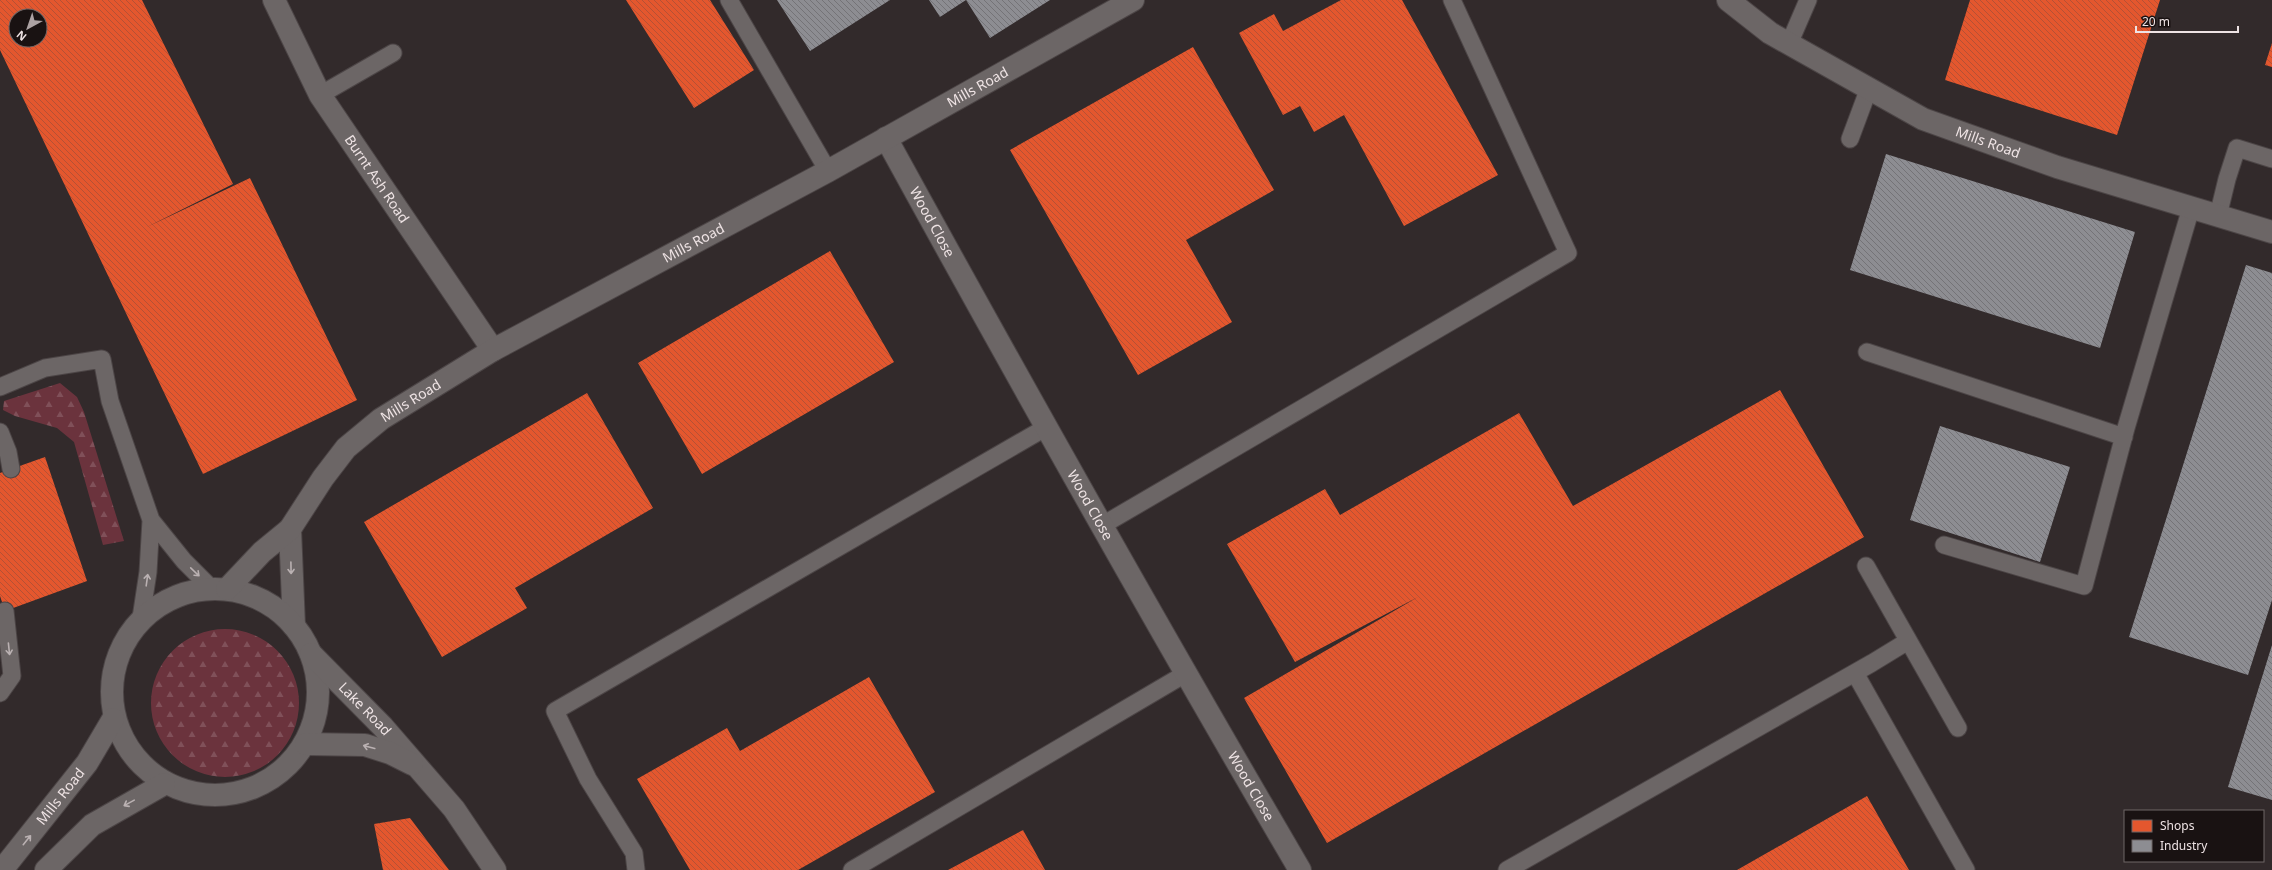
<svg xmlns="http://www.w3.org/2000/svg" width="2272" height="870" font-family="'Noto Sans',sans-serif">
<defs>
<pattern id="forest-firs" width="22" height="20" patternUnits="userSpaceOnUse"><rect width="22" height="20" fill="#6b333d"/><path d="M5 1l3.5 6h-7zM16 11l3.5 6h-7z" fill="#805059"/></pattern>
<pattern id="shops-back-hatch" width="6" height="6" patternUnits="userSpaceOnUse"><rect width="6" height="6" fill="#e4572e"/><path d="M-1 5l2 2M0 0l6 6M5-1l2 2" fill="none" stroke="#b55135"/></pattern>
<pattern id="industry-back-hatch" width="6" height="6" patternUnits="userSpaceOnUse"><rect width="6" height="6" fill="#8d8d92"/><path d="M-1 5l2 2M0 0l6 6M5-1l2 2" fill="none" stroke="#747377"/></pattern>
</defs>
<rect width="100%" height="100%" fill="#322a2b"/>
<path fill="url(#forest-firs)" d="M60 383 77 397 84 412 124 541 103 545 74 442 57 428 15 416 3 410 4 401Z
M151 703a74 74 0 1 1 148 0a74 74 0 1 1-148 0Z"/>
<path fill="url(#shops-back-hatch)" fill-rule="evenodd" d="M0 0H142L233 184 147 227 250 178 357 400 203 474 0 50ZM16 16H40V40H16Z
M626 0H710L754 70 694 108Z
M1341 0H1402L1498 175 1404 226 1344 115 1314 132 1300 106 1283 115 1239 33 1274 14 1283 31Z
M1970 0H2160L2117 135 1945 80Z
M2272 43V67L2265 65Z
M1193 47 1274 190 1186 240 1232 322 1138 375 1010 150Z
M830 251 894 362 702 474 638 363Z
M1780 390 1864 537 1327 843 1244 698 1418 597 1295 662 1227 544 1325 489 1340 515 1519 413 1573 506Z
M587 393 653 508 515 588 527 608 442 657 364 522Z
M45 457 87 581 5 611 0 596V473Z
M869 677 935 792 798 870H690L637 779 727 728 740 751Z
M1867 796 1909 870H1737Z
M410 818 449 870H383L374 824Z
M1023 830 1045 870H948Z"/>
<path fill="url(#industry-back-hatch)" d="M777 0H890L810 51Z
M929 0H1050L990 38 966 0 940 17Z
M1886 154 2135 232 2100 348 1850 270Z
M2246 265 2272 273V600L2248 675 2129 637Z
M1940 426 2070 467 2040 562 1910 520Z
M2272 645V800L2228 787Z"/>
<g fill="none" stroke-linecap="round" stroke-linejoin="round">
<defs>
<path id="service" d="M729 0 828 171
M1789 44 1808 0
M320 95 393 53
M1850 139 1869 88
M2218 216 2227 179 2237 148 2272 159
M1867 352 2124 437
M0 387 45 368 102 359 110 401 151 520 184 561 212 589
M0 432 8 452 11 469
M1101 526 1568 253 1452 0
M1944 545 2084 586 2126 428 2191 208
M1866 566 1958 728
M141 618 148 572 151 520
M1855 673 1966 870
M0 693 12 676 5 611
M636 870 634 853 588 779 555 711 1045 428
M852 870 1185 674
M1507 870 1872 663 1908 641"/>
<g id="minor">
<path id="s1" d="M274 0 320 95 493 350"/>
<path id="s2" d="M1728 0 1770 33 1923 119 2057 167 2272 232"/>
<path id="s3" d="M886 138C1021 384 1158 628 1300 870"/>
<path d="M290 529 294 626"/>
<circle cx="215" cy="692" r="103"/>
<path id="s4" d="M227 589 262 552 290 529 323 478 346 448 381 419 493 350 828 171 1133 0"/>
<path id="s5" d="M311 654 383 727 454 809 495 870"/>
<path d="M306 744 365 745 390 753 412 764"/>
<path id="s6" d="M2 870 87 763 113 719"/>
<path d="M46 870 92 825 164 784"/>
</g>
</defs>
<use href="#service" stroke="#4c4546" stroke-width="19"/>
<use href="#minor" stroke="#4c4546" stroke-width="24"/>
<use href="#service" stroke="#6c6666" stroke-width="17"/>
<use href="#minor" stroke="#6c6666" stroke-width="22"/>
</g>
<defs><path id="oneway-shaft" d="M-6 0H5M1.5-3L5.5 0L1.5 3" fill="none" stroke-width="1.6" stroke-linecap="round" stroke-linejoin="round"/></defs>
<g stroke="#bab1b2">
<use href="#oneway-shaft" transform="translate(291 568) rotate(89)"/>
<use href="#oneway-shaft" transform="translate(195 572) rotate(44)"/>
<use href="#oneway-shaft" transform="translate(147 580) rotate(-82)"/>
<use href="#oneway-shaft" transform="translate(9 649) rotate(84)"/>
<use href="#oneway-shaft" transform="translate(369 747) rotate(-165)"/>
<use href="#oneway-shaft" transform="translate(129 803) rotate(151)"/>
<use href="#oneway-shaft" transform="translate(27 840) rotate(-51)"/>
</g>
<g text-anchor="middle" stroke-width="4" stroke-linejoin="round" paint-order="stroke">
<g font-size="14" fill="#eee3e4" stroke="#191212">
<text dy="5" stroke="none"><textPath href="#s4" startOffset="914">Mills Road</textPath></text>
<text dy="5" stroke="none"><textPath href="#s2" startOffset="298">Mills Road</textPath></text>
<text dy="5" stroke="none"><textPath href="#s1" startOffset="207">Burnt Ash Road</textPath></text>
<text dy="5" stroke="none"><textPath href="#s3" startOffset="96">Wood Close</textPath></text>
<text dy="5" stroke="none"><textPath href="#s4" startOffset="590">Mills Road</textPath></text>
<text dy="5" stroke="none"><textPath href="#s4" startOffset="266">Mills Road</textPath></text>
<text dy="5" stroke="none"><textPath href="#s3" startOffset="420">Wood Close</textPath></text>
<text dy="5" stroke="none"><textPath href="#s5" startOffset="77">Lake Road</textPath></text>
<text dy="5" stroke="none"><textPath href="#s3" startOffset="744">Wood Close</textPath></text>
<text dy="5" stroke="none"><textPath href="#s6" startOffset="94">Mills Road</textPath></text>
</g>
</g>
<rect x="2124" y="810" width="140" height="52" fill="#191212" stroke="#6e6666"/>
<rect x="2132" y="820" width="20" height="12" fill="#e4572e" stroke="#6e6666"/>
<text x="2160" y="830" font-size="12" fill="#eee3e4">Shops</text>
<rect x="2132" y="840" width="20" height="12" fill="#8d8d92" stroke="#6e6666"/>
<text x="2160" y="850" font-size="12" fill="#eee3e4">Industry</text>
<g transform="translate(28 28) rotate(220)"><circle r="19" fill="#191212" stroke="#6e6666"/>
<path d="M0-3L7 15L0 10L-7 15Z" fill="#aca2a3"/>
<text y="-6" font-size="11" font-weight="bold" text-anchor="middle" fill="#eee3e4">N</text>
</g>
<path d="M2136 26v6h102v-6" fill="none" stroke="#eee3e4" stroke-width="2"/>
<text x="2142" y="26" font-size="12" fill="#eee3e4" stroke="#191212" stroke-width="3" paint-order="stroke">20 m</text>
</svg>
